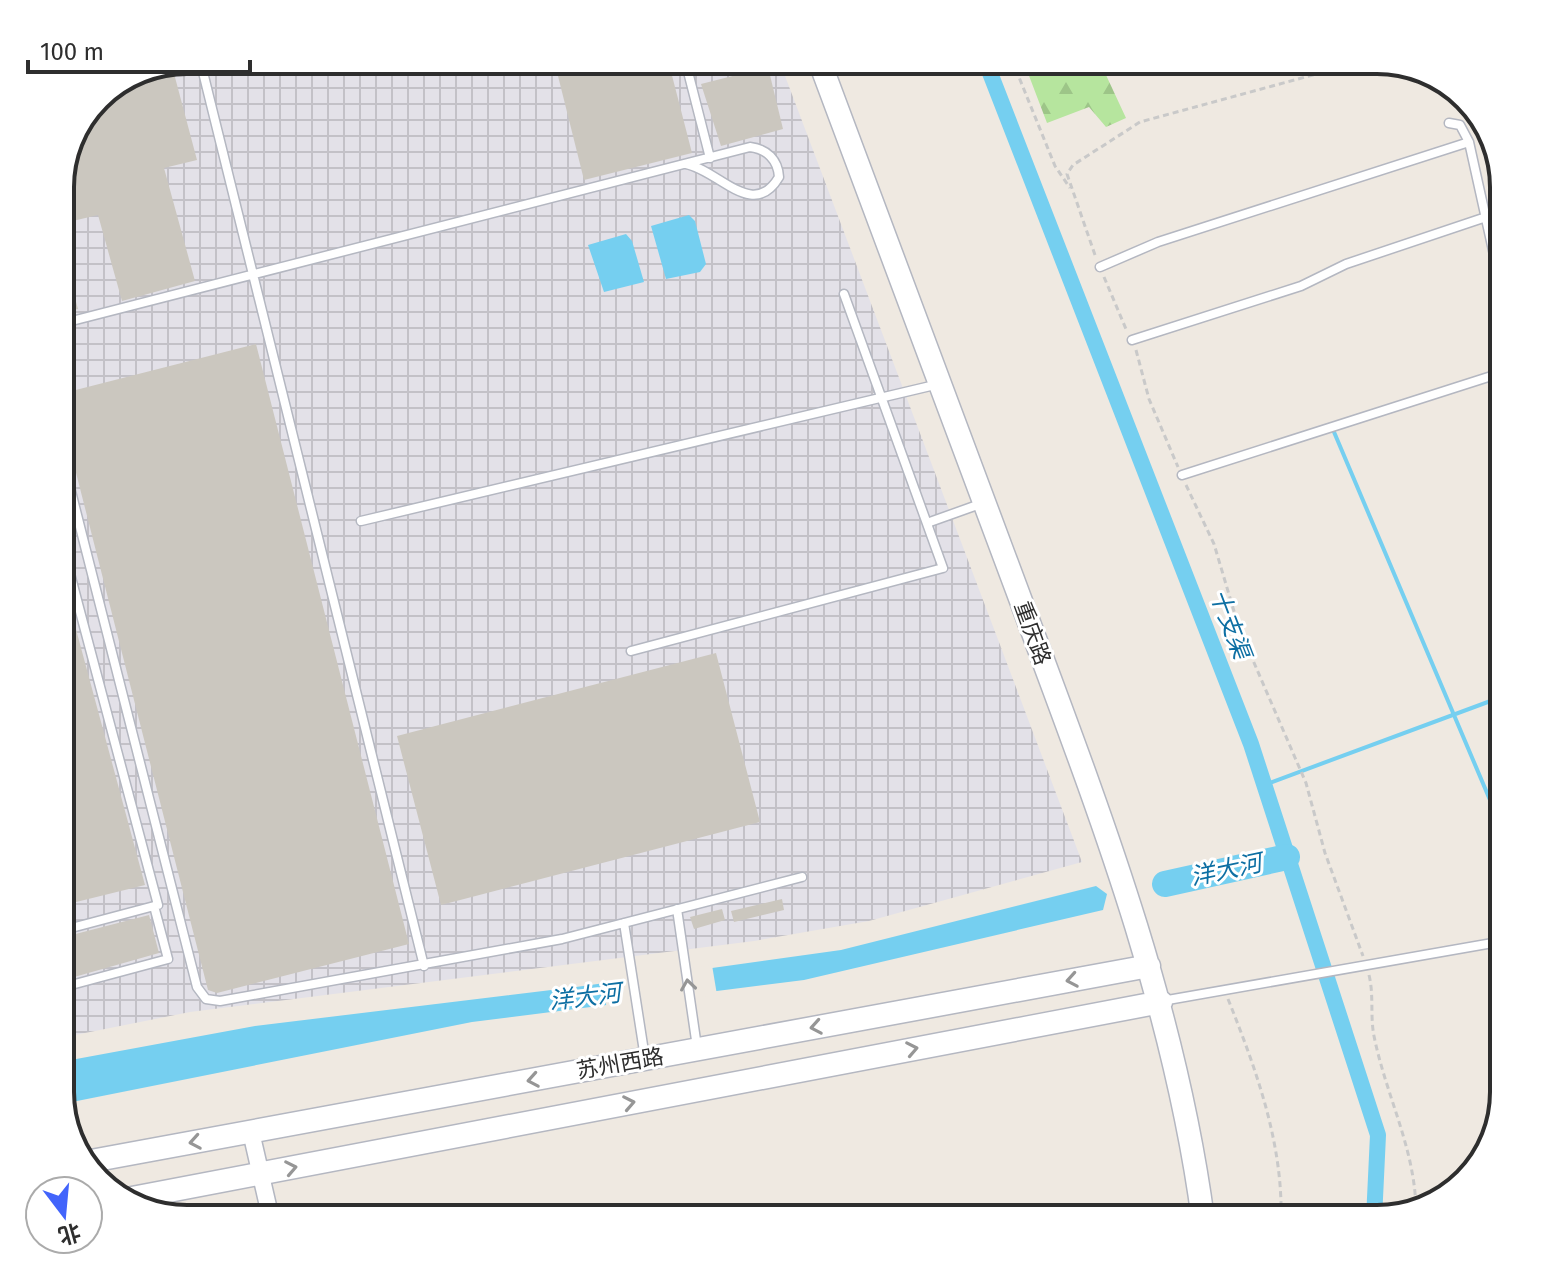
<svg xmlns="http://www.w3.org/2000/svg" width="1564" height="1279" font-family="'Fira Sans','Noto Sans SC',sans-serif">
<defs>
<pattern id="industrial-grid" width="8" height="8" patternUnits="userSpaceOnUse" patternTransform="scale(2)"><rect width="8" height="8" fill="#e3e1e8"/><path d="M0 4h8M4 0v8" fill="none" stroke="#c3c1c7"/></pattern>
<pattern id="forest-firs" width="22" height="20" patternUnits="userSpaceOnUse" patternTransform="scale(2)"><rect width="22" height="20" fill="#b6e59e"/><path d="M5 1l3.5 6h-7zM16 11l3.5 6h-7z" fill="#9dc588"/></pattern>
</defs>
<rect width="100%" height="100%" fill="#efe9e1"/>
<path fill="url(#industrial-grid)" d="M187 60H779L1082 862 869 921 754 941 190 1012 60 1038V178L103 92Z
M201 1205H219L243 1219H187L168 1212Z"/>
<path fill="url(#forest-firs)" d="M1023 60H1099L1126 118 1106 127 1089 107 1047 123Z"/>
<path fill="#75cff0" d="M689 215 695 221 706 264 700 272 666 279 651 226Z
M626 234 632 241 644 282 604 292 588 245Z
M1096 886 1107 894 1103 910 804 980 472 1022 62 1104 60 1100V1062L255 1026 576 987 841 950Z"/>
<path fill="#efe9e1" d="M712 965 717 995 607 1010 602 980Z"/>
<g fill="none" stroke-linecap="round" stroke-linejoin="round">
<path stroke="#75cff0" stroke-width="4" d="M1334 432 1504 833
M1264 785 1504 696"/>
<path stroke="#75cff0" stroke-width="16" d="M985 60 1251 744 1378 1135 1374 1219"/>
<path stroke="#75cff0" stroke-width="26" d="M1165 884 1287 857"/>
</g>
<path fill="#cbc7bf" d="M554 60H668L692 153 584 180Z
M172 66 197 160 164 168 195 281 122 301 98 215 60 224V178L103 92Z
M768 67 783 129 721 146 701 84Z
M60 258H64L78 309 60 313Z
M256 344 409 944 217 993 208 990 60 410V394Z
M60 570 145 885 60 906Z
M716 653 760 822 441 905 397 736Z
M782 899 784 910 734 922 731 911Z
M722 909 725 920 694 929 690 917Z
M149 915 159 953 60 981V938Z"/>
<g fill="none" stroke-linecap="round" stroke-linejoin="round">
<defs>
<path id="lane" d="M200 60 424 966
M685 60 710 158
M1449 123 1460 125 1469 142 1504 300
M1100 267 1158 242 1469 142
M60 324 750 147C767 149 778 160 779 177 753 221 719 170 686 164
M1132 340 1301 286 1346 264 1504 211
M60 448 197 987 206 999 220 1001 562 939 802 877
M1182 475 1504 372
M361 521 939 384
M927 523 983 503
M631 651 943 568 844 294
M677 909 697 1047
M624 923 645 1058
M60 931 158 905 60 536
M60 988 168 959 154 906
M1162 1001 1504 941"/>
<path id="street" d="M251 1132 271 1219"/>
<path id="secondary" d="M819 60C889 248 960 436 1030 625 1103 821 1175 1010 1203 1219
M91 1161 1149 966
M132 1198 1161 1002"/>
</defs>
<use href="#lane" stroke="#b4b7c1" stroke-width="11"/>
<use href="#street" stroke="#b4b7c1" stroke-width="19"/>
<use href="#secondary" stroke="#b4b7c1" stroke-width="25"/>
<path stroke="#c9c9c9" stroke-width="3" stroke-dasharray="6 4" stroke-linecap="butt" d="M1012 60 1055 166 1070 188
M1095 255 1067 174 1073 165 1140 122 1368 60
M1104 277 1126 329
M1136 350 1149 399 1178 467
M1186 485 1214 544 1239 628 1306 783 1325 853 1363 956
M1369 975C1374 995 1370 1016 1374 1036 1386 1096 1415 1148 1416 1210
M1228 999C1256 1069 1283 1143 1281 1219"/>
<use href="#lane" stroke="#fff" stroke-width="8"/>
<use href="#street" stroke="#fff" stroke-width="16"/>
<use href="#secondary" stroke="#fff" stroke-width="22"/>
</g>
<defs><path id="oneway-chevron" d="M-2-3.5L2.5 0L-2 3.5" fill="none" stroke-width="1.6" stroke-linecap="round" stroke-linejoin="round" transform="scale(2)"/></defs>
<g stroke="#969696">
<use href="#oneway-chevron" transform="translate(1072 980) rotate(170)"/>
<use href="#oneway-chevron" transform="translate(688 985) rotate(-98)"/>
<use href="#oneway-chevron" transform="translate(816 1027) rotate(170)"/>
<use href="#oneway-chevron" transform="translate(912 1049) rotate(-11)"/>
<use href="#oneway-chevron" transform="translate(533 1080) rotate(170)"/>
<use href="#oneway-chevron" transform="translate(629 1103) rotate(-11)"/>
<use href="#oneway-chevron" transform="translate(195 1142) rotate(170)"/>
<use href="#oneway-chevron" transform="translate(291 1168) rotate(-11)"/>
</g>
<g text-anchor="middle" stroke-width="6" stroke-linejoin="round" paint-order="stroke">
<g font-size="22" fill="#2e2e2e" stroke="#fff">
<text transform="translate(1033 633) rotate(70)" y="8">重庆路</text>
<text transform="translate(620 1063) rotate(-10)" y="8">苏州西路</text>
</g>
<g font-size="24" font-style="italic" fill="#0d6fa3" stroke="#fff">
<text transform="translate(1230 624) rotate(69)" y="8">十支渠</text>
<text transform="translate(1226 870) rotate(-12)" y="8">洋大河</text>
<text transform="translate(585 997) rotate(-7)" y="8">洋大河</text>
</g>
</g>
<path d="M0 0H1564V1279H0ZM187 74H1377A113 113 0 0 1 1490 187V1092A113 113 0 0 1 1377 1205H187A113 113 0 0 1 74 1092V187A113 113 0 0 1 187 74Z" fill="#fff" fill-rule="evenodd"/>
<path fill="none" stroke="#2e2e2e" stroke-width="4" d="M187 74H1377A113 113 0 0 1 1490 187V1092A113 113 0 0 1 1377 1205H187A113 113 0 0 1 74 1092V187A113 113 0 0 1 187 74Z"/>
<g transform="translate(64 1215) rotate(164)"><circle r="38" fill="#ffffff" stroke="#ababab" stroke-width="2"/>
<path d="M0-6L14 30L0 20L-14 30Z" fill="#4264fb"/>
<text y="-12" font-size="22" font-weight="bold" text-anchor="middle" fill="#2e2e2e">北</text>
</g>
<path d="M28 60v12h222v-12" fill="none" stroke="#2e2e2e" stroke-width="4"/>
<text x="40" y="60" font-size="24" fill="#2e2e2e" stroke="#ffffff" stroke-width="6" paint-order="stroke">100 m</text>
</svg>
